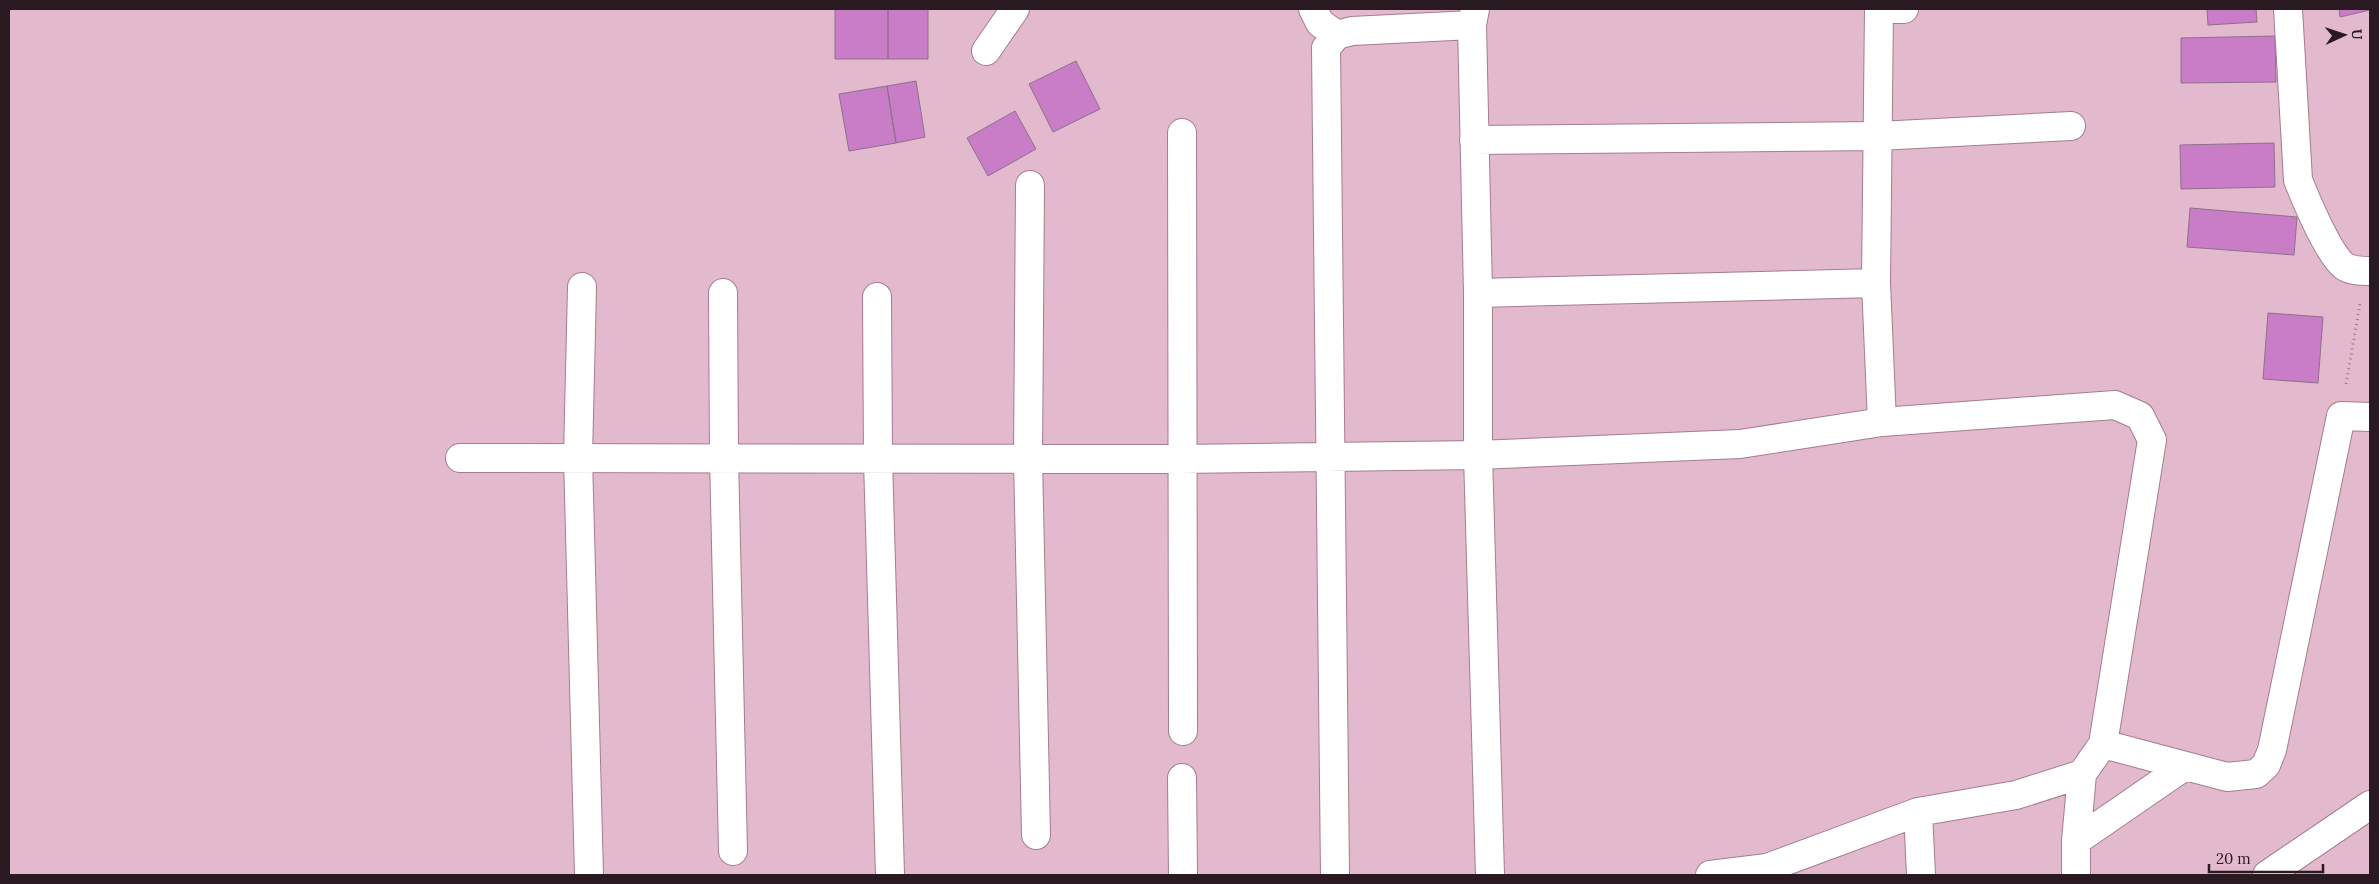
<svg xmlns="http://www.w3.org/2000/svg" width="2379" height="884" font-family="Lora,serif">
<rect width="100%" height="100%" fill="#e3b9cd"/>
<path fill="#ca7dc7" stroke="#8e708c" d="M835 9H888V59H835Z
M888 9H928V59H888Z
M2207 9H2256L2257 22 2208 25Z
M2339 9H2370V10L2340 17Z
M2275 36 2276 82 2181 83V38Z
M1076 61 1100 109 1053 132 1029 84Z
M916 81 925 137 896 143 887 86Z
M887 86 896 143 849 151 839 94Z
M1015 111 1036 149 988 176 967 138Z
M2274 143 2275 187 2181 189 2180 145Z
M2190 208 2297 217 2294 255 2187 247Z
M2268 313 2323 317 2318 383 2263 379Z"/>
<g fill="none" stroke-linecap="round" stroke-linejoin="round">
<defs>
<path id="street" d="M1313 9 1320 23 1337 35
M1475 9 1472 25 1478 293V455L1490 875
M1879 9 1876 283 1882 422
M1879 9H1904
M2288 9 2298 180C2306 200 2328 253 2344 266 2351 271 2362 271 2370 271
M986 51 1015 9
M1182 133 1183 731
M1474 140 1878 136 2071 126
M1030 185 1028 458 1036 835
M582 287 578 457 589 875
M723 293 724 457 733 851
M1478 293 1876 283
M877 297 878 460 890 875
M460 458 1181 459 1478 455 1740 444 1882 422 2115 405 2140 416 2152 440 2103 744 2082 774 2076 841V875
M2103 744 2227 777 2256 774 2266 765 2272 750 2341 416 2370 417
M1182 778 1183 875
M1918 812 1921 875
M2076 841 2185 766
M1335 875 1326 48 1337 35 1352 31 1472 25
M1710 875 1767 868 1918 812 2016 795 2082 774
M2267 875 2370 805"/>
</defs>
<use href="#street" stroke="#a47d90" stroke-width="30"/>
<path stroke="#997a89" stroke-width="3" stroke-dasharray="1 4" stroke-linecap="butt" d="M2346 384 2360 304"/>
<use href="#street" stroke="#fff" stroke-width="28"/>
</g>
<rect width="2379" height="884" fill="none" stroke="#291a22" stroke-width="20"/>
<g transform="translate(2344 35) rotate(87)" stroke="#e3b9cd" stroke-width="4" paint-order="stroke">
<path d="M0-4L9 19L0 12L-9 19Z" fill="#291a22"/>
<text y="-8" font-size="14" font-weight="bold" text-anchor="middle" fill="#291a22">U</text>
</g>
<path d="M2209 864v8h114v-8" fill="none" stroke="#291a22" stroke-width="2.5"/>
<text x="2216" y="864" font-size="15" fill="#291a22" stroke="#e3b9cd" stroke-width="4" paint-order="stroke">20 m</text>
</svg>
